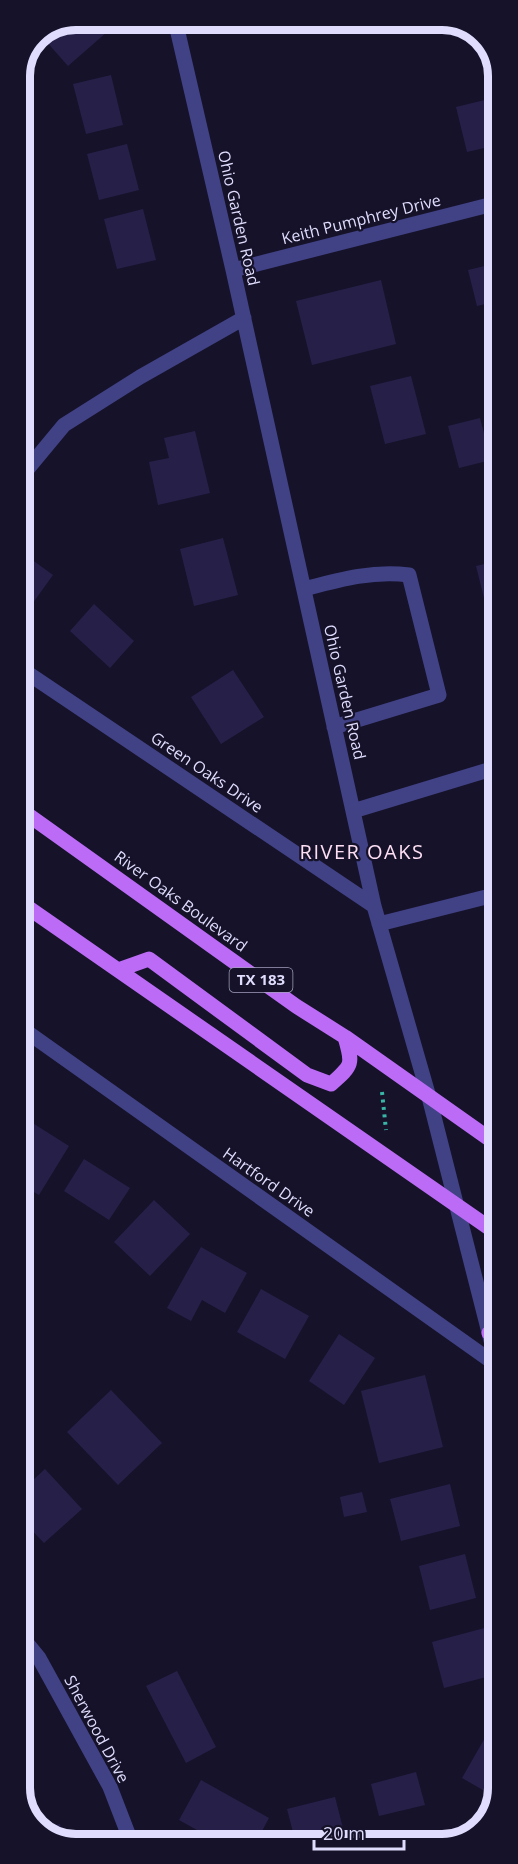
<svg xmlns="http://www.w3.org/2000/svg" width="518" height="1864" font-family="'Open Sans',sans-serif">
<rect width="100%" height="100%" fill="#151229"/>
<path fill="#262049" d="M76 20H96L107 32 68 66 45 40 51 35 48 31Z
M111 75 123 125 86 134 73 84Z
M497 97V145L467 152 456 107Z
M127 144 139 190 99 200 87 154Z
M143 209 156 260 117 269 104 219Z
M497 263 498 301 477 306 468 270Z
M381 280 396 344 312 365 296 301Z
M411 376 426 434 385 444 370 386Z
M480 418 491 460 459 468 448 426Z
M195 431 210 493 158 505 149 462 169 458 164 438Z
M20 441 26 446 20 455Z
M223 538 238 595 194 606 180 549Z
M20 551 53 575 30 607 20 600Z
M498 561V650H497L476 566Z
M94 604 134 641 110 668 70 631Z
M233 670 264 717 221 744 191 697Z
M23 1117 69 1146 39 1195 20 1184V1122Z
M84 1159 130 1188 109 1220 64 1191Z
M154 1200 190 1234 150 1276 114 1242Z
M201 1247 247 1273 225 1313 202 1300 191 1321 167 1308Z
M261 1289 309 1316 285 1359 237 1332Z
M339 1334 375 1358 344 1405 309 1381Z
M425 1375 443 1447 379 1463 361 1391Z
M111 1390 162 1443 118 1485 67 1432Z
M45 1469 82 1509 44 1543 20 1518V1492Z
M450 1484 460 1526 401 1541 390 1499Z
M362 1492 367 1512 344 1517 340 1497Z
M465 1554 476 1598 430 1610 419 1566Z
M492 1626 498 1651V1674L444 1688 432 1642Z
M177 1671 216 1747 186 1763 146 1686Z
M486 1736 498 1744V1789L495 1797 462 1778Z
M416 1772 425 1805 379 1816 371 1784Z
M201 1780 269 1818 255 1844H222L179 1820Z
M335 1797 344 1832 296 1844 287 1809Z
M60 1824 65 1842 38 1829Z"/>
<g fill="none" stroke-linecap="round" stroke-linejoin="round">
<path stroke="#39b5a8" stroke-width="4" stroke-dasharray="3 4.5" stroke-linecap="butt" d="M382 1092 386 1130"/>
<path stroke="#414185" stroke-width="15" d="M175 20 233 270 374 906 429 1097 498 1368
M233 270 497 203
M20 478 64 425 140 377 244 318
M304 589C338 580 373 570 409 575L439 695 334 727
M20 668 374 906
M353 811 498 767
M379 924 498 894
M20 1027 498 1366
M21 1636 39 1658 110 1787 132 1844"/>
<path stroke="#bc6bf6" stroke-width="15" d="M20 809 296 1006 345 1037 498 1145
M20 902 498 1234
M118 970 149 959 307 1075 331 1084C353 1065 353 1064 345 1037
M489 1333 498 1327"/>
</g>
<g text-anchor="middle" stroke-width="4.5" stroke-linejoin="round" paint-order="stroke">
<rect fill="#151229" stroke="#a29fbd" stroke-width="1.5" x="229.5" y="968" width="63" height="24" rx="4.5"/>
<g font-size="15" font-weight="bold" fill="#dfdcfd">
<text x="261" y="985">TX 183</text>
</g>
<g font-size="16" fill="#dfdcfd" stroke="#151229">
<text transform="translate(239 218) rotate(77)" y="6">Ohio Garden Road</text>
<text transform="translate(361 219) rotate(-14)" y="6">Keith Pumphrey Drive</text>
<text transform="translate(345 692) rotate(77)" y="6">Ohio Garden Road</text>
<text transform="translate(207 772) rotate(34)" y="6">Green Oaks Drive</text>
<text transform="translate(181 901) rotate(36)" y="6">River Oaks Boulevard</text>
<text transform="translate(269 1182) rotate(35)" y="6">Hartford Drive</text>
<text transform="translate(97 1729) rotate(62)" y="6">Sherwood Drive</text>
</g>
<g font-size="20" letter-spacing="1.5" fill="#fddef3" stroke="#151229">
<text x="362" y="859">RIVER OAKS</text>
</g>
</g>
<path d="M0 0H518V1864H0ZM76 30H442A46 46 0 0 1 488 76V1788A46 46 0 0 1 442 1834H76A46 46 0 0 1 30 1788V76A46 46 0 0 1 76 30Z" fill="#151229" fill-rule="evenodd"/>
<path fill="none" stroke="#dfdcfd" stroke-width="8" d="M76 30H442A46 46 0 0 1 488 76V1788A46 46 0 0 1 442 1834H76A46 46 0 0 1 30 1788V76A46 46 0 0 1 76 30Z"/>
<path d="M314 1840v9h90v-9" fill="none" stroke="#dfdcfd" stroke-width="3"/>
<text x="323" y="1840" font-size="18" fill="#dfdcfd" stroke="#151229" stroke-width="4.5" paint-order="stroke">20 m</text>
</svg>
